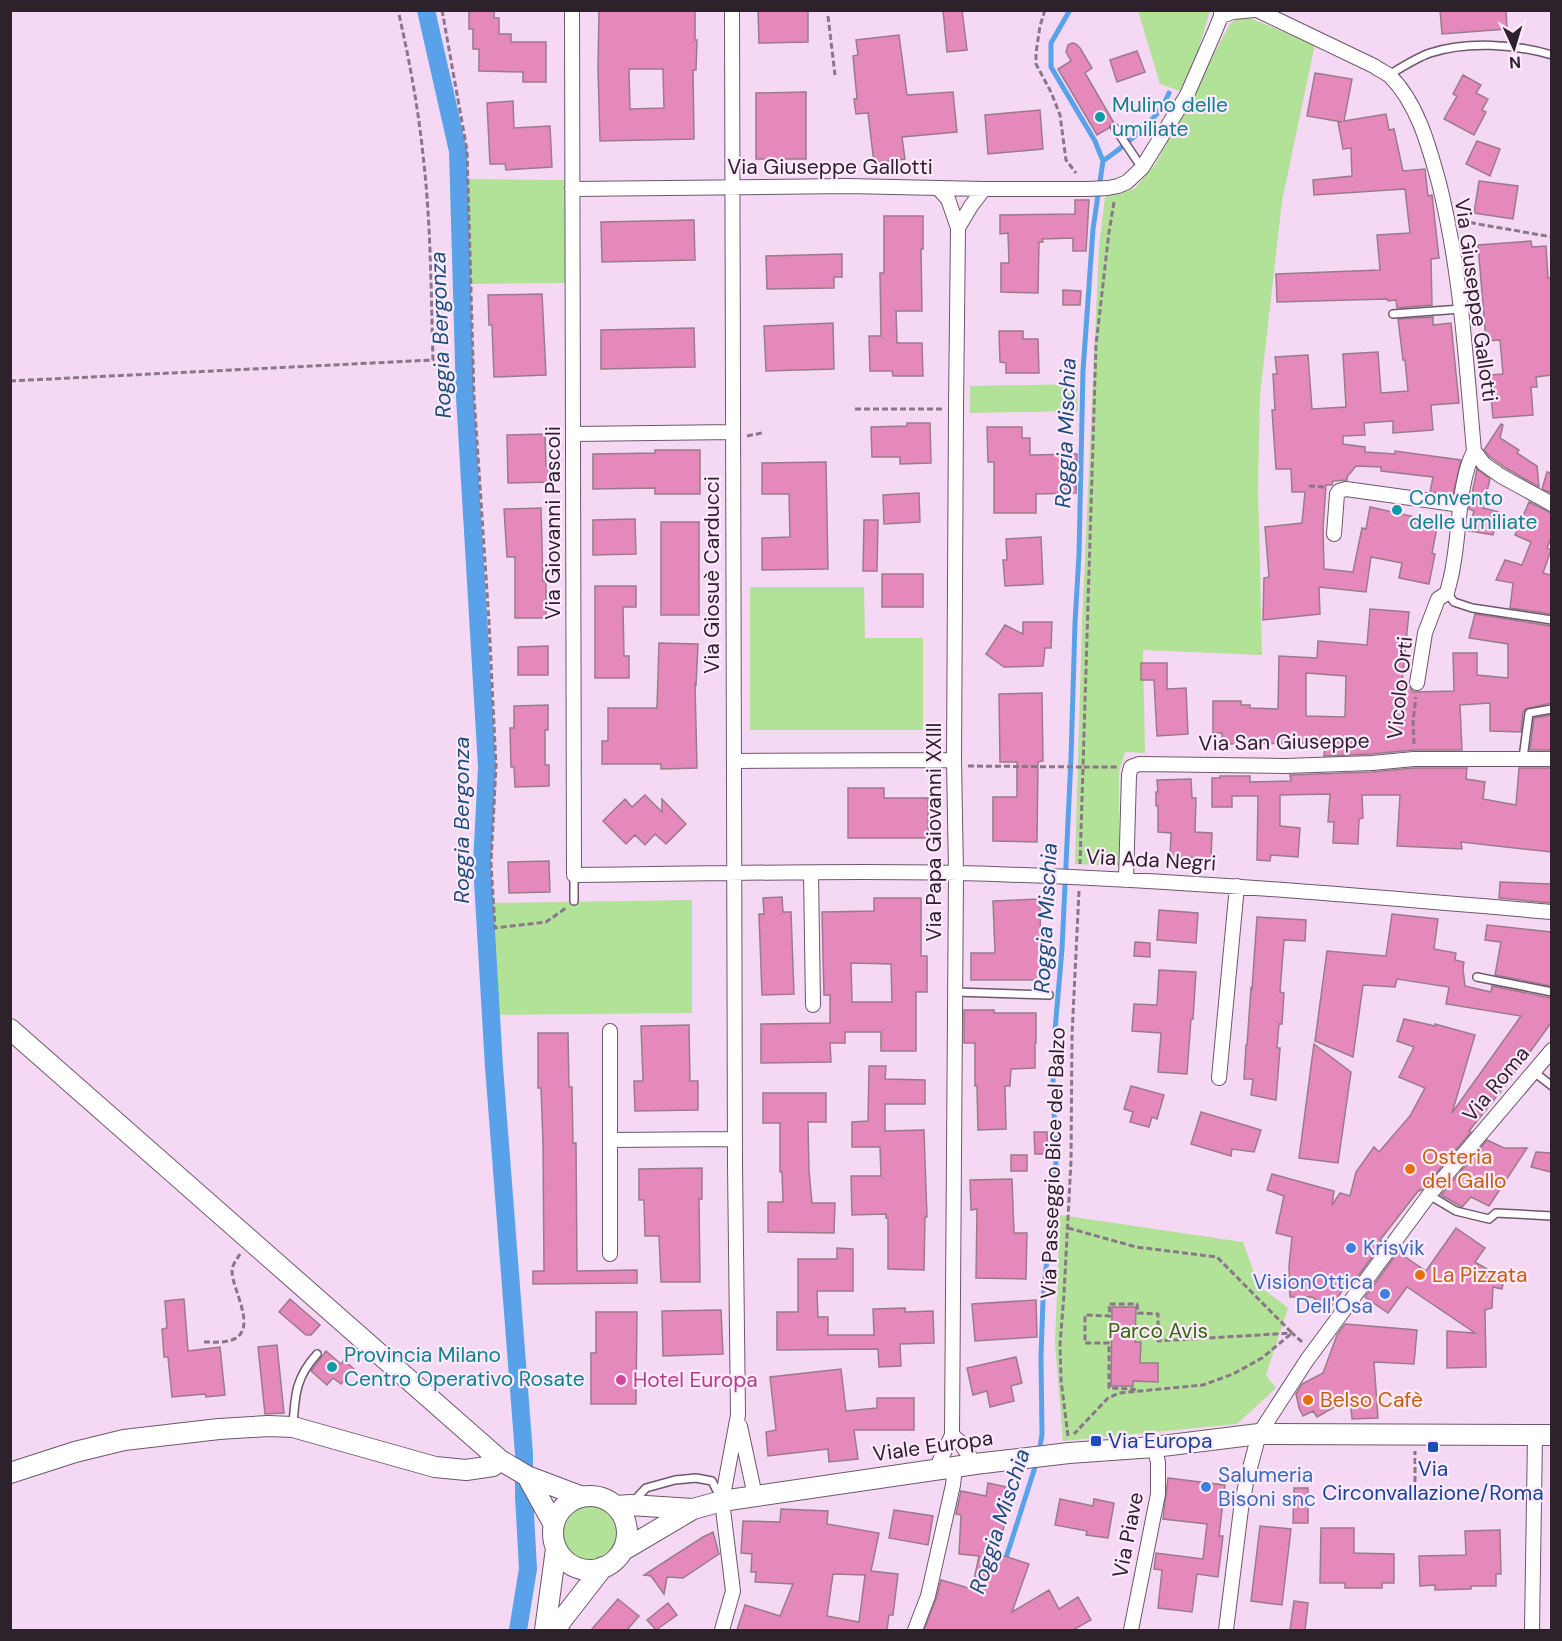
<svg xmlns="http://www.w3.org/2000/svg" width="1562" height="1641" font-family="'DM Sans',sans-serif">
<rect width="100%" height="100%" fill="#f5d9f4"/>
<path fill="#b2e198" d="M1138 11H1210L1198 51 1180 91 1160 84Z
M1242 15 1315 44 1282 201 1260 395 1258 485 1262 655 1143 650 1145 753 1125 752 1119 772V866L1075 864 1082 622 1099 247 1105 197 1134 189 1155 165 1230 24Z
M460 179 566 180 565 283 465 284Z
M1077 384 1078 411 970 413V386Z
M750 587H864L865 638H923V730H750Z
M692 900V1013L493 1015 486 903Z
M1060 1215 1243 1242 1259 1286 1288 1308 1266 1375 1276 1388 1237 1424 1063 1441 1055 1343Z
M561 1533a29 29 0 1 1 58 0a29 29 0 1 1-58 0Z"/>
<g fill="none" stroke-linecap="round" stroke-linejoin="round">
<path stroke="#59a2e9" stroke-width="5" d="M1103 161C1122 148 1146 128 1160 110 1164 105 1166 99 1169 93
M1039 1452 1042 1435 1041 1356 1043 1300 1056 1163 1053 1081 1055 1030 1062 949 1071 758 1075 623 1079 554 1083 371 1093 229 1103 161 1095 141 1051 67V43L1070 10
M1005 1561 1037 1461"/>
<path stroke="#59a2e9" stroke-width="18" d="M426 10 458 151 465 397 487 767 482 864 494 1067 524 1454V1496L528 1569 518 1630"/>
</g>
<path fill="#e588bb" stroke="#9b7b8b" stroke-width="1.5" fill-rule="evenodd" d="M469 10H494V18H499V34H511V42H546V82H523V72L479 71V49H473V29H469Z
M599 10H695V40H697L696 70H693L694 139 600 141 598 68ZM629 69H663L664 108 630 109Z
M758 10H808V42L759 43Z
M943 10H962L967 50 947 52Z
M1440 10H1506L1507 29 1442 34Z
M899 35 907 95 953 92 957 132 902 137 905 159 874 163 868 113 856 114 854 99H857L853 56 858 55 856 40Z
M1072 43 1076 44 1080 48 1092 68 1085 73 1114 123 1110 125 1109 128 1097 135 1058 69 1071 61 1066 52 1068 45Z
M1137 51 1145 72 1117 82 1110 60Z
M1315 73 1352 79 1344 121 1386 114 1389 130 1394 129 1403 171 1425 169 1428 196 1432 195 1439 258 1431 259 1432 305 1397 308 1396 300 1388 301 1387 299 1277 302 1276 274 1380 270 1377 235 1410 233 1405 189 1314 195 1313 180 1352 176 1351 148 1343 149 1338 122H1342L1307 116Z
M1463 75 1481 85 1476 93 1488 99 1482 110 1486 112 1474 135 1444 119 1457 96 1453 94Z
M806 92V159H756V93Z
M513 101 514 128 550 126 552 167 506 170 505 164H490L487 103Z
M1040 110 1043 149 988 154 985 115Z
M1477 141 1500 149 1490 176 1466 164Z
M1479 181 1518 186 1513 219 1474 213Z
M1075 200H1089L1086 251H1073V238L1042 239 1043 242H1039L1038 293 1001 292V263H1009L1008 233 1000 234V215L1075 214Z
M884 216H923V249H921L922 311H896L897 343H922L923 376H893L892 371H870L869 336H881L880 273H884Z
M694 220 695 260 602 262 601 222Z
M1531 241 1532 247 1546 246 1548 278H1551V375L1536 377 1537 387H1531L1533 415 1493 418 1489 375 1503 374 1500 340 1486 341 1478 245Z
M842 254V277H834V288L767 289 766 256Z
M1063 290 1081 291 1080 305H1063Z
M542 294 546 375 494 377 492 325H489L488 295Z
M1433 317V325L1451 323 1459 403 1431 405 1433 430 1393 433V421L1364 423 1365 435 1343 436V444L1365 447V452L1395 454V451L1461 460 1453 495 1430 492 1433 477 1381 471V467L1356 466 1347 477V480L1333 481 1332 485H1326L1323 528 1324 569 1353 572 1362 528 1366 529 1370 507 1438 522 1432 553 1435 554 1429 584 1399 578 1402 563 1371 557 1366 592 1319 587 1320 614 1263 620 1264 578 1269 577 1265 527 1302 523 1305 492H1292L1291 469H1276L1272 410H1275L1273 374H1277L1275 357 1308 355 1312 409 1346 407 1343 354 1378 352 1381 393 1408 391 1405 360H1403L1398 319Z
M833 323 834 369 766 371 764 326Z
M694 328 695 367 601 369V330Z
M999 331H1023V339H1038L1039 373H1006V363L1000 362Z
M907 423H930L931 463 900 464V457H872L871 427 907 426Z
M1501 424 1503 425 1500 438 1519 450 1517 453 1537 466 1539 487 1506 468 1490 457 1484 450Z
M987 427H1022V438H1030V455L1077 454 1076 493 1036 494V513H994V462H988Z
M545 434 546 466H551L552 482 508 483 507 435Z
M655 450H700V494H655V488L593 489V454L655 453Z
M826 462 828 569 762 570V538L790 537 789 494H762V463Z
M1477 469 1490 479 1483 508 1499 512 1493 535 1469 531 1474 511 1469 509Z
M1547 472 1551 473V493L1542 489Z
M919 493 920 522 884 524 883 495Z
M1529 502 1551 513V538L1547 548 1551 550 1543 573 1551 575V614L1510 608 1513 583 1496 580 1505 560 1522 565 1531 542 1515 535Z
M541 508 543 581H546V618H515V557H507L504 509Z
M635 519 636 554 593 555V520Z
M864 520H878L877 571H863Z
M661 522H699V615H661Z
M1041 537 1043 584 1005 586 1003 560H1007L1006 539Z
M882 574H923V607H882Z
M595 586H636V607H623L624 656H629V678H595Z
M1370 609 1409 612 1402 683H1408L1413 692 1454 691 1453 653H1477V675L1508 678V644L1469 638 1475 614 1551 626V703L1526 709 1523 712 1521 732 1490 731V703L1460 705 1462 750H1414L1371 754 1324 756 1325 743 1222 744V733H1213V701H1241V705H1250V708L1278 709 1279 656 1317 658 1318 641 1367 645ZM1306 673 1346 676 1345 717 1306 716Z
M1023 622H1052L1051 648H1045L1043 666 1004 667 986 654 1005 625 1023 634Z
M659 643 698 644 696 685 695 684 697 768 661 769V764H602V741H608V708H657Z
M548 646V675H518V647Z
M1141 663H1167V689L1186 688 1188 734 1157 736 1154 680H1141Z
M1042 693 1043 761 1038 762 1037 842 993 841V797H1017V762H1000L999 694Z
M548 705V730H545V765H549V786L515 787 514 767H511L510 728H514V706Z
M1551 715V750H1530L1534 718Z
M1414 768H1467L1466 779 1485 782 1483 799 1516 805 1519 768H1551V852L1461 842 1462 849 1397 846 1400 795H1362L1363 818 1359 819 1358 844 1333 843 1334 822H1328L1330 794 1280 795V826L1300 828 1298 857 1271 855 1270 861 1257 860 1258 796H1232V807H1212V778H1220V776H1250V782L1291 781 1290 775 1372 772Z
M1191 779 1192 798H1196L1195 832 1212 833 1211 858 1170 857 1171 833 1158 832V806H1156V792H1158L1157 780Z
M848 788H884V798H928V838H848Z
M645 795 662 812V799L686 824 666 844 655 834 645 845 635 835 626 844 603 821 625 799 632 807Z
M549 861 550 892 509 893 508 862Z
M1500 882 1551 884V903L1499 898Z
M782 897 783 912H791L794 994 762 995 759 914H764L763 898Z
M874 898H921V956H927V992H916V1051H881V1032H845V1043H830L831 1062 761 1063V1024L830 1023V995H824L822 912 874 911ZM851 963 891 964 892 1002H852Z
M1040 899 1041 980H971V953H995L993 901Z
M1159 910 1198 913 1196 943 1157 940Z
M1392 914 1438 919 1434 949 1456 953 1455 960 1464 962 1463 969 1465 986 1491 992 1492 986 1551 998V1023L1509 1081 1469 1131 1471 1132 1425 1186 1420 1191 1419 1190 1380 1240 1383 1242 1350 1287 1347 1284 1330 1308 1312 1297H1290L1289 1266 1292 1237 1276 1233 1284 1196 1267 1190 1272 1174 1334 1191 1332 1205 1340 1193 1350 1196 1356 1172 1374 1147 1379 1152 1410 1116 1425 1088 1399 1077 1414 1047 1397 1041 1404 1019 1435 1026V1024L1475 1035 1452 1113 1521 1016 1446 1004 1449 987 1397 979 1395 987 1363 985 1353 1057 1315 1041 1327 951 1386 956Z
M1257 917 1306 920 1305 941 1284 940 1280 992 1284 993 1282 1024H1279L1277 1048H1280L1276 1100 1251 1095 1253 1079H1244L1246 1045H1247L1251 988 1252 989Z
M1487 925 1551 932V986L1495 975 1501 942 1485 940Z
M1135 942 1150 943V957L1134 956Z
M1159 970 1196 972 1193 1019H1191L1187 1074 1158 1072 1161 1033 1132 1031 1134 1004 1157 1005Z
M964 1010H994V1013H1036V1043H1035V1068L1011 1069 1010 1086H1005L1006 1129 978 1130 977 1086H975V1043H964Z
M689 1025 690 1081H698V1110L635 1111 634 1081H643L641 1026Z
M538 1033H568L569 1087H572L573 1143H576L577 1271 637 1270V1283L533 1284V1271H544L543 1143 541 1088H538Z
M1314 1044 1351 1072 1338 1163 1299 1158Z
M869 1066H886L885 1079 925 1080V1104H885V1131L924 1130 927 1217H925L924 1270 888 1269V1218H886V1214L852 1215 851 1176H881L880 1147H852V1122L868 1121Z
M1131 1086 1164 1095 1157 1119 1152 1117 1149 1127 1130 1122 1133 1112 1124 1109Z
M763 1093H826V1122H808L809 1171 812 1203H835L834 1233 768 1232V1202H783L782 1172H780V1123H763Z
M1201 1112 1261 1130 1254 1152 1232 1149 1231 1156 1191 1144Z
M1034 1132H1047L1048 1154H1035Z
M1487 1140 1504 1148H1527L1489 1206 1471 1197 1462 1207 1441 1195Z
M1536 1152 1551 1153V1172L1531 1167Z
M1011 1155H1027V1171H1011Z
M702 1168V1199H699L700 1282H661L659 1236H645L644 1200H639V1169Z
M1012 1179 1014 1233H1027L1026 1279 976 1278 977 1209 971 1210 970 1180Z
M1456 1228 1485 1248 1475 1262 1490 1271 1505 1274 1502 1289 1493 1287 1492 1308 1485 1310 1486 1367 1447 1368V1331L1475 1333 1407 1287 1388 1313 1365 1297 1398 1252 1426 1271Z
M837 1248 853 1249V1291H817L818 1317H828V1335H874L873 1309 905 1308V1312L933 1311 934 1343 900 1344 901 1366 879 1367 878 1349 777 1350V1312H798V1259H837Z
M184 1299 188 1351 220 1347 225 1395 206 1397 205 1394 172 1397 168 1357H164L162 1329 167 1328 165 1301Z
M290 1299 320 1325 311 1335H306L279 1312Z
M1036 1300 1037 1337 975 1341 972 1304Z
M1112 1307H1136L1135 1342H1141L1140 1363H1158V1382L1133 1381V1386H1111Z
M721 1310 723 1354 663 1356 662 1311Z
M596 1312H637L636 1404H591V1353H596Z
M1345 1324 1417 1330 1414 1364 1374 1362 1378 1418 1352 1419 1350 1398 1317 1417 1313 1411 1303 1416 1299 1408 1296 1394 1302 1384 1323 1373 1337 1335Z
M277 1345 284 1413 265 1414 258 1347Z
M326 1351 341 1364 344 1360 354 1369 341 1384 333 1378 327 1385 311 1371Z
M1016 1357 1022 1383 1011 1386 1014 1401 990 1407 987 1391 973 1395 967 1368Z
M841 1369 846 1411 877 1408V1398H914V1430H854L858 1459 829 1462 828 1449 768 1456 766 1432 776 1430 770 1377Z
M1168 1478 1225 1485 1219 1536H1223L1218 1577 1197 1574 1192 1612 1158 1608 1162 1570 1154 1569 1156 1553 1203 1559 1207 1524 1163 1519Z
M988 1483 1012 1488 998 1554 1029 1564 1012 1612 1049 1590 1059 1609 1078 1597 1091 1620 1073 1630H924L936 1599 941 1580 972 1589 979 1556 959 1554 961 1515 956 1514 961 1491 986 1496Z
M1294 1488H1308V1523H1293Z
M1060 1499 1093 1506 1094 1499 1114 1503 1108 1538 1086 1535 1087 1531 1055 1525Z
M781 1509 828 1511 827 1524 879 1533 871 1571 898 1574 893 1615H889L887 1630H737L745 1605 780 1616 793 1584 755 1582 756 1572H751L752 1554 741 1553 743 1521 780 1522ZM833 1574 865 1575 859 1622 827 1616Z
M894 1510 933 1516 928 1545 889 1538Z
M1260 1526 1291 1529 1282 1605 1251 1601Z
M1321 1528H1354V1553L1394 1554V1583H1382V1588H1345V1583H1320Z
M1500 1530 1501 1574H1496V1586H1471V1589L1435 1590V1585L1420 1586 1419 1556 1466 1555 1465 1531Z
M713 1532 719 1554 683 1578 667 1577 664 1594 651 1576 644 1575 703 1537Z
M618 1599 639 1616 627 1630H591Z
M1294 1601 1308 1603 1305 1630H1290Z
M668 1603 677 1615 656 1630 647 1620Z"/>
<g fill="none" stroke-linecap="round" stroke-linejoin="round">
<defs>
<path id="lane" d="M1389 75C1402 67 1416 58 1430 53 1467 41 1515 44 1552 55
M1115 128 1142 168
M1393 314 1461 309
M1447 593 1454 602 1472 608 1552 620
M1523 758 1529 713 1552 709
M574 875V901
M1477 977 1552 992
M955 992 1049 995
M1534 1072 1552 1086
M1429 1195 1456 1211 1489 1219 1496 1213 1552 1216
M293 1425C295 1394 296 1377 317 1354
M633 1502 646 1488 675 1480 696 1478 712 1481 721 1499"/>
<path id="street" d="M572 10 574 875C702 874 830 870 958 873 1156 878 1354 895 1552 912
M1257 10 1374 66C1379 70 1385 72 1390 76 1418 104 1429 147 1439 183 1461 271 1466 361 1474 451L1484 464 1501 476 1552 504
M1221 16 1233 12 1254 10
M572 189 848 186 984 189H1087L1108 188 1118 186 1127 182 1142 168 1187 95 1215 31 1221 16V10
M958 228 971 206 984 189
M573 434 733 432
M1334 534 1337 494 1339 491 1346 489 1461 505
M1417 683 1425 633 1438 599 1447 593C1449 584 1452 575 1453 566 1460 530 1458 483 1474 451
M734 761 954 760
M811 873 813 1005
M1126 880 1129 775 1131 767 1139 764 1285 766 1372 763 1414 759H1552
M610 1031V1254
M1219 1078 1237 886
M610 1140 735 1139
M740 1426 755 1496
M952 1435 959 1441 975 1464
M936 1469 952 1435 956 873 954 760 956 409 958 228 948 199 938 188
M722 1630 733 1591 722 1501 738 1415 735 1165 732 10
M915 1630 928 1596 953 1485 955 1467
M1131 1630 1158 1494V1462L1154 1447
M1226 1630 1241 1509 1246 1483 1259 1434 1307 1360 1429 1195 1552 1050
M1532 1630 1535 1435"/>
<path id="secondary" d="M10 1029 500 1460 527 1476 580 1496
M10 1473 75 1452 124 1440 219 1429 268 1426 293 1427 435 1467 466 1470 493 1466 500 1460
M527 1476 553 1523
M553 1533a37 37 0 1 1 74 0a37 37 0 1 1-74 0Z
M617 1506 630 1505 693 1509
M622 1551 693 1509 722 1501 975 1464 1069 1453 1154 1447 1259 1434 1552 1435
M545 1630 556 1549
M557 1630 561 1621 603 1567"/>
</defs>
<use href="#lane" stroke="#6e576d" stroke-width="10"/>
<use href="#street" stroke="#6e576d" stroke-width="16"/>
<use href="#secondary" stroke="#6e576d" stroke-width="22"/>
<path stroke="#897788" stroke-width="3" stroke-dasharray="6 3" stroke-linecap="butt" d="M442 10 467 150 474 396 489 622 496 766 491 863 495 928 546 922 566 908
M1045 10 1040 26 1036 53V64L1051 92 1060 115 1066 160 1076 173
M828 16 835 75
M1114 202 1109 232 1096 345 1083 767H1117
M1461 221 1552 237
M10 381 433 360C431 292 431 223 423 155 418 106 409 58 398 10
M855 409H942
M747 436 762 433
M1309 486 1326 487
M1414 744 1413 722 1416 697
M968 766 1083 767 1080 864
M1068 1228 1136 1247 1217 1257 1292 1333 1262 1358 1233 1374 1203 1385 1119 1393 1108 1398 1074 1434
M204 1342C213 1342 223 1343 232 1340 259 1330 232 1290 232 1271 232 1265 237 1259 240 1254
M1135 1391 1134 1389 1109 1388V1343H1085V1315L1110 1316 1109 1304H1137L1138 1313 1158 1314V1341L1292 1333 1302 1342
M1068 1436 1061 1380 1060 1344 1064 1294 1071 1161 1072 1035 1079 891
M1415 1500V1451"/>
<use href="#lane" stroke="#fff" stroke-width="7"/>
<use href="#street" stroke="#fff" stroke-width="14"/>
<use href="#secondary" stroke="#fff" stroke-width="20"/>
</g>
<g fill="#0f9aa8" stroke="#ffe9fe" stroke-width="2">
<circle cx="1100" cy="117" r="6"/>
<circle cx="1397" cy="510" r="6"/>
<circle cx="332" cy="1367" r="6"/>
</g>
<g fill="#e8710a" stroke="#ffe9fe" stroke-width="2">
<circle cx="1410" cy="1169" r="6"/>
<circle cx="1420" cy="1275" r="6"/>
<circle cx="1308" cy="1400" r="6"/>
</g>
<g fill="#3f7fe0" stroke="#ffe9fe" stroke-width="2">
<circle cx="1351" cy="1248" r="6"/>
<circle cx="1385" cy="1294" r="6"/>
<circle cx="1206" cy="1487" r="6"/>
</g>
<circle fill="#d1479c" stroke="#ffe9fe" stroke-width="2" cx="621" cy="1380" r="6"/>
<g fill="#1a4fb4" stroke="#ffe9fe" stroke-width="2">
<rect x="1090" y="1435" width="12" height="12" rx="3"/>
<rect x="1427" y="1441" width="12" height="12" rx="3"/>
</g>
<g text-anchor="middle" stroke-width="4.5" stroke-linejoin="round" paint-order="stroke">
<g font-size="21" fill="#0d838f" stroke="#ffe9fe" text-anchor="start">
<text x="1112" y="112">Mulino delle<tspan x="1112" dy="24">umiliate</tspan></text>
<text x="1409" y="505">Convento<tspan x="1409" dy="24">delle umiliate</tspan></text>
<text x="344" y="1362">Provincia Milano<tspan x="344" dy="24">Centro Operativo Rosate</tspan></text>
</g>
<g font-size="21" fill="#2d222c" stroke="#ffe9fe">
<text x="830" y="174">Via Giuseppe Gallotti</text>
<text transform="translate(1476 300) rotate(82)" y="7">Via Giuseppe Gallotti</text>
<text transform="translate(553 523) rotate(-90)" y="7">Via Giovanni Pascoli</text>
<text transform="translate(712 575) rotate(-90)" y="7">Via Giosuè Carducci</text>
<text transform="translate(1400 688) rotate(-84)" y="7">Vicolo Orti</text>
<text transform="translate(1284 742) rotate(-1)" y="7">Via San Giuseppe</text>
<text transform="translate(934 832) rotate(-90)" y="7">Via Papa Giovanni XXIII</text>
<text transform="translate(1151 860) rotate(3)" y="7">Via Ada Negri</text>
<text transform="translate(1496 1084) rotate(-50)" y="7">Via Roma</text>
<text transform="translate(1053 1163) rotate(-88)" y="7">Via Passeggio Bice del Balzo</text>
<text transform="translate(933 1446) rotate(-8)" y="7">Viale Europa</text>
<text transform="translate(1128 1535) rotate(-79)" y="7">Via Piave</text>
</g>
<g font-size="21" fill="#c56008" stroke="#ffe9fe" text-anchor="start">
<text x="1422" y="1164">Osteria<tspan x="1422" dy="24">del Gallo</tspan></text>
<text x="1432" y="1282">La Pizzata</text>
<text x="1320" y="1407">Belso Cafè</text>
</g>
<g font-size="21" fill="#366cbe" stroke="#ffe9fe" text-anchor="start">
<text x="1363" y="1255">Krisvik</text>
<text x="1373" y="1289" text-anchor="end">VisionOttica<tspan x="1373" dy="24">Dell'Osa</tspan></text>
<text x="1218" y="1482">Salumeria<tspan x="1218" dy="24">Bisoni snc</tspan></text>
</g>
<g font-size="21" fill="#36650a" stroke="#ffe9fe">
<text x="1158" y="1338">Parco Avis</text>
</g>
<g font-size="21" fill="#b23c85" stroke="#ffe9fe" text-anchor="start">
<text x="633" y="1387">Hotel Europa</text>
</g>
<g font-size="21" fill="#164399" stroke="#ffe9fe" text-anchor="start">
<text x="1108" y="1448">Via Europa</text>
<text x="1433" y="1476" text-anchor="middle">Via<tspan x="1433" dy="24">Circonvallazione/Roma</tspan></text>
</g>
<g font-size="22" font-style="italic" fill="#1a4d7b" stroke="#ffe9fe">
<text transform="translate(440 335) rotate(-92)" y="8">Roggia Bergonza</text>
<text transform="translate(1065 433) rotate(-88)" y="8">Roggia Mischia</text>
<text transform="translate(461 820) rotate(-90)" y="8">Roggia Bergonza</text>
<text transform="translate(1045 918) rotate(-87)" y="8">Roggia Mischia</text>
<text transform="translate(999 1521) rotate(-72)" y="8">Roggia Mischia</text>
</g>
</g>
<rect width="1562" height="1641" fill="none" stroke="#2d222c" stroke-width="24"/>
<g transform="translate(1514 48) rotate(176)" stroke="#ffe9fe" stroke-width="4.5" paint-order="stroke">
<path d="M0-4.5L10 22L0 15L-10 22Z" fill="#2d222c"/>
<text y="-9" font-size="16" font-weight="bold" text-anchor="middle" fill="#2d222c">N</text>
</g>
</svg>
